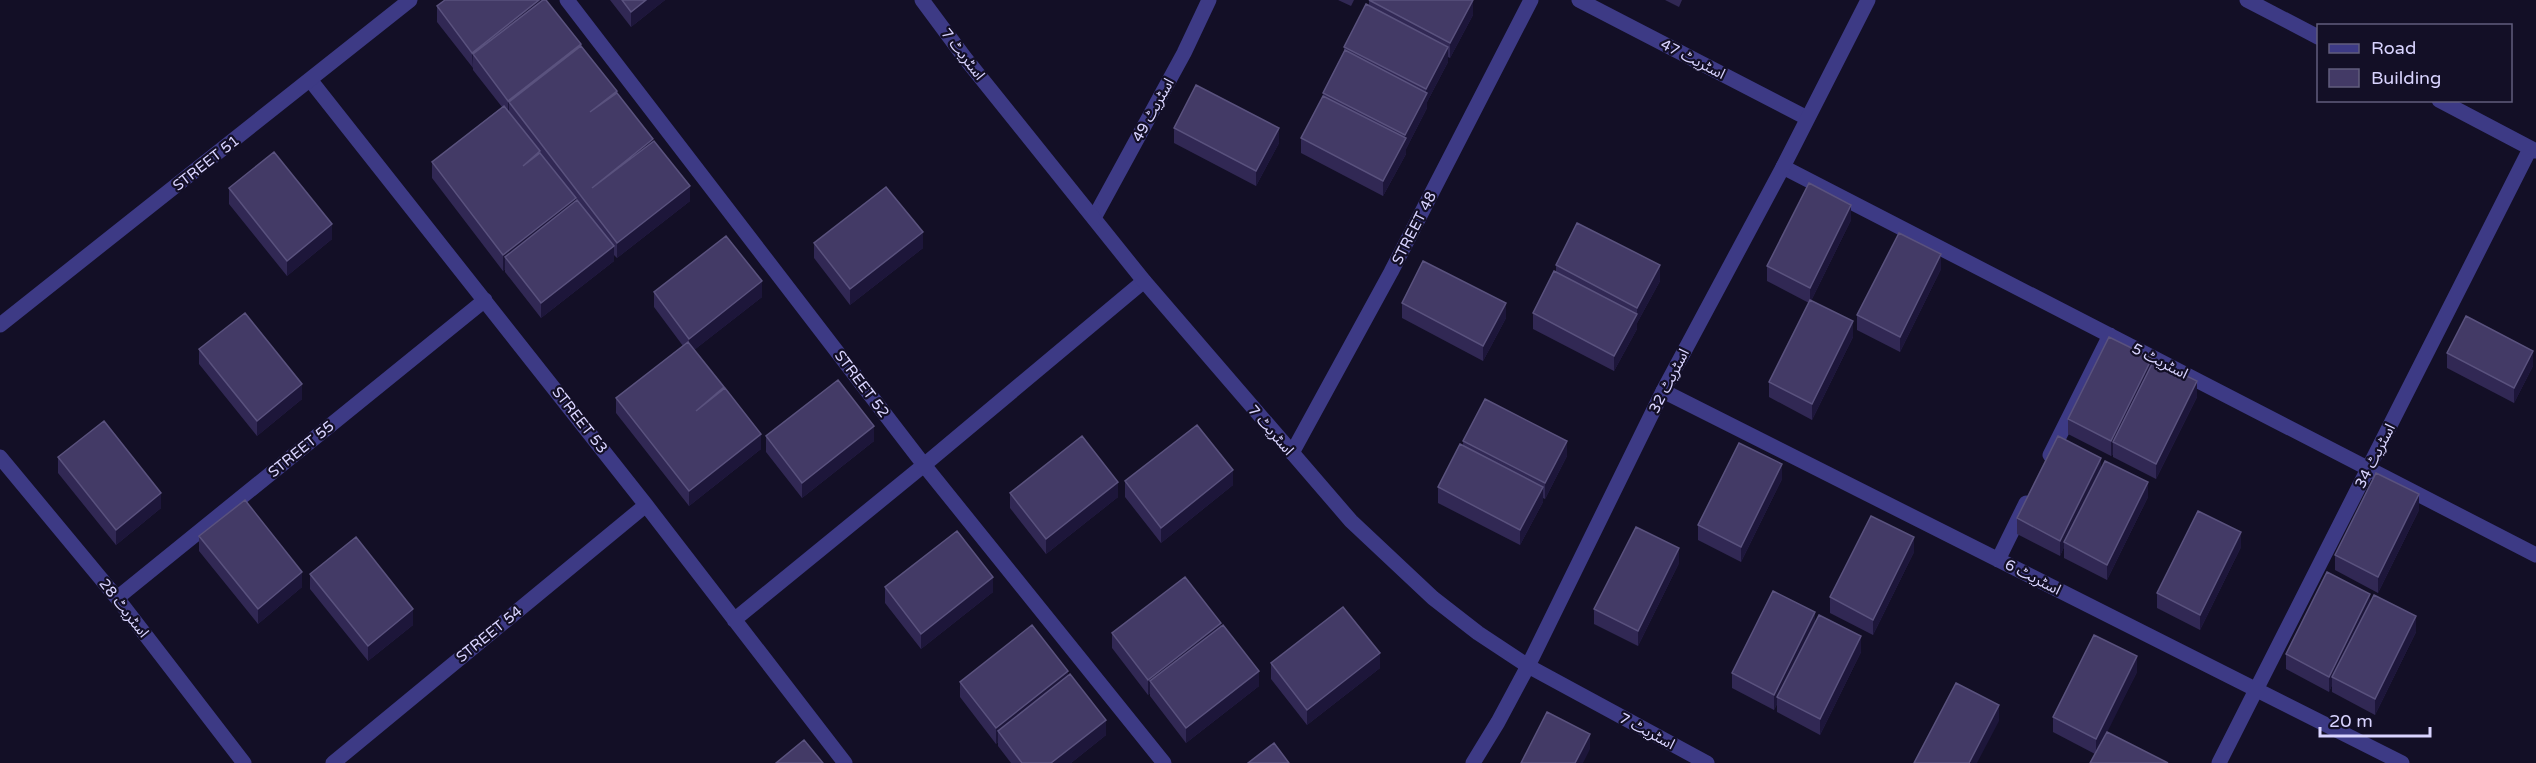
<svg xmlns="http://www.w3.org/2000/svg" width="2536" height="763" font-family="'Varela Round','Noto Sans Arabic',sans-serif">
<rect width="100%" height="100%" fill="#130f26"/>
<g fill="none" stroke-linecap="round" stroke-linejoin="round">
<path stroke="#3d3a85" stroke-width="15" d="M567 0 924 465 1164 763
M1579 0 1807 118
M2247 0 2318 37
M311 81 646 505 845 763
M2439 100 2536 151
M1783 167 2536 555
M1094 218 1184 53 1209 0
M1663 391 2402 763
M1292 453 1391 272 1531 0
M2050 455 2110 335
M0 457 117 598 244 763
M1998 560 2026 503
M117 598 485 300
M734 620 924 465 1144 281
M333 763 646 505
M2219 763 2530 149"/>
<path stroke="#3d3a85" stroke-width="15" d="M922 0 965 58 1144 281 1351 521 1433 598 1478 633 1528 666 1707 763
M0 325 410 0
M1473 763 1498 722 1528 666 1663 391 1783 167 1868 0"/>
</g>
<path fill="#312854" d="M610 0H665L631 27Z
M1338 0H1354L1351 6Z
M1369 0 1473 15 1450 58 1448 57V62L1427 102V108L1406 149V154L1383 196 1301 153V138L1323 96V93L1344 51V47L1369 6Z
M1665 0H1682L1679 7Z
M437 6 581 46 653 141 690 201 617 258 614 255V261L541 318 505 272V269L503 271 432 178V162L502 107 473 70V68L437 22Z
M1174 128 1279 143 1256 186 1174 143Z
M229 188 332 239 287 276 229 204Z
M1851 220 1811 301 1853 337 1812 420 1769 397V382L1809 303 1767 281V266Z
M814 243 923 248 850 305 814 258Z
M1556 265 1660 281 1637 323V329L1614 371 1533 329V313L1556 272Z
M1941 269 1900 352 1857 330V315Z
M654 292 762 297 694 350 724 389 761 449 689 506 616 413V398L683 346 654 307Z
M1402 303 1506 318 1483 361 1402 318Z
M199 349 302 399 257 436 199 364Z
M2447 353 2533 366 2514 403 2447 368Z
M2152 364 2197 397 2156 479 2113 457V454L2111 456 2068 434V419Z
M766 436 874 441 802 498 766 452Z
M1463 441 1567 456 1545 499 1543 498V502L1520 545 1438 503V487L1463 446Z
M58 457 161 508 116 545 58 473Z
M1782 479 1741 562 1698 540V525Z
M1125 481 1233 485 1161 543 1125 497Z
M1010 493 1118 497 1046 554 1010 508Z
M2148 497 2107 580 2064 558V547L2060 556 2017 534V518Z
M2419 510 2378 593 2335 570V555Z
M199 536 302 587 258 624 199 551Z
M2241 547 2200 630 2157 608V593Z
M1914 552 1873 635 1830 613V597Z
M1679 563 1638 646 1594 624V609Z
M310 574 413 625 368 661 310 589Z
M885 587 993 592 921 649 885 603Z
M2370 602 2416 632 2375 715 2332 692V685L2329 692 2286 669V654Z
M1815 621 1861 652 1820 735 1777 712V704L1774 710 1732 688V673Z
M1221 626 1259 686 1186 743 1150 696V693L1148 695 1112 648V633Z
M1271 663 1380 668 1307 725 1271 679Z
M2137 672 2095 754 2053 732V717Z
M1068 676 1106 735 1071 763H1011L998 746V742L996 744 960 697V682Z"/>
<path fill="#1d163a" d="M539 0H545L473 54 472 68V53Z
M646 0H665L631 27V12Z
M1473 0V15L1450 58V43Z
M581 44V59L509 102V115L508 116V101Z
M1448 47V62L1427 102V108L1406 149V154L1383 196V181L1405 140V135L1426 95V89Z
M1279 128V143L1256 186V171Z
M653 139V154L592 188Z
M690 186V201L617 258V243Z
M576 198V214L505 257V269L503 271V255Z
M1851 205V220L1810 303V288Z
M332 224V239L287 276V261Z
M923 232V248L850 305V289Z
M614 246V261L541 318V303Z
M1941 254V269L1900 352V337Z
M1660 265V281L1637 323V308Z
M762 281V297L689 354V339Z
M1506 303V318L1483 361V346Z
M1637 314V329L1614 371V356Z
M1853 321V337L1812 420V404Z
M2533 351V366L2514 403V388Z
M2152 358V373L2113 442V454L2111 456V441Z
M2197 381V397L2156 479V464Z
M302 384V399L257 436V421Z
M874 426V441L802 498V483Z
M761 434V449L689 506V491Z
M1567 441V456L1545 499V483Z
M2101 458V473L2064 542V547L2060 556V541Z
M1782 464V479L1741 562V547Z
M1233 470V485L1161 543V528Z
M1118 482V497L1046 554V539Z
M2148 482V497L2107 580V565Z
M1543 487V502L1520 545V530Z
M161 493V508L116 545V530Z
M2419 494V510L2378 593V577Z
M2241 532V547L2200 630V615Z
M1914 537V552L1873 635V620Z
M1679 548V563L1638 646V631Z
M302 572V587L258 624V609Z
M993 577V592L921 649V634Z
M2370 594V609L2332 677V685L2329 692V677Z
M413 609V625L368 661V646Z
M1815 612V627L1777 697V704L1774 710V695Z
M2416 616V632L2375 715V699Z
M1221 623V638L1150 681V693L1148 695V680Z
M1861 636V652L1820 735V719Z
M1380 653V668L1307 725V710Z
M2137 656V672L2096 755V739Z
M1068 671V686L998 731V742L996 744V728Z
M1259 671V686L1186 743V728Z
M1999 705V721L1977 763H1969Z
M1106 720V735L1071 763H1051Z
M1590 734V749L1583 763H1575Z"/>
<path fill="#433a66" stroke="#5a527e" stroke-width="1.5" d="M445 0H539L472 53 437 6Z
M543 0H546L581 44 508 101 473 54Z
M622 0H646L631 12Z
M1369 0H1473L1450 43Z
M1366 4 1448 47 1426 89 1344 47Z
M581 46 617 91 590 112 617 93 653 139 592 188 654 141 690 186 617 243 509 102Z
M1345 50 1427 93 1405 135 1323 93Z
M1196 85 1279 128 1256 171 1174 128Z
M1323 96 1406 138 1383 181 1301 138Z
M504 106 540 151 523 166 540 153 576 198 503 255 432 162Z
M274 152 332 224 287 261 229 188Z
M1809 183 1851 205 1810 288 1767 266Z
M886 187 923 232 850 289 814 243Z
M577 200 614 246 541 303 505 257Z
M1577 223 1660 265 1637 308 1556 265Z
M1899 233 1941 254 1900 337 1857 315Z
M726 236 762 281 689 339 654 292Z
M1423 261 1506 303 1483 346 1402 303Z
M1554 271 1637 314 1614 356 1533 313Z
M1810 300 1853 321 1812 404 1769 382Z
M245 313 302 384 257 421 199 349Z
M2466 316 2533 351 2514 388 2447 353Z
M2109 337 2152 358 2111 441 2068 419Z
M688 342 724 387 696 411 725 388 761 434 689 491 616 398Z
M2154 360 2197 381 2156 464 2113 442Z
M838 380 874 426 802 483 766 436Z
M1485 399 1567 441 1545 483 1463 441Z
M104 421 161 493 116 530 58 457Z
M1197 425 1233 470 1161 528 1125 481Z
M1082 436 1118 482 1046 539 1010 493Z
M2058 436 2101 458 2060 541 2017 518Z
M1739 443 1782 464 1741 547 1698 525Z
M1460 444 1543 487 1520 530 1438 487Z
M2105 461 2148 482 2107 565 2064 542Z
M2376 473 2419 494 2378 577 2335 555Z
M245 500 302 572 258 609 199 536Z
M2198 511 2241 532 2200 615 2157 593Z
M1871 516 1914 537 1873 620 1830 597Z
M1636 527 1679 548 1638 631 1594 609Z
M957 531 993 577 921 634 885 587Z
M356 537 413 609 368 646 310 574Z
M2327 572 2370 594 2329 677 2286 654Z
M1185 577 1221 623 1148 680 1112 633Z
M1773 591 1815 612 1774 695 1732 673Z
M2374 595 2416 616 2375 699 2332 677Z
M1343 607 1380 653 1307 710 1271 663Z
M1819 615 1861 636 1820 719 1777 697Z
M1032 625 1068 671 996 728 960 682Z
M1223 625 1259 671 1186 728 1150 681Z
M2094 635 2137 656 2096 739 2053 717Z
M1070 674 1106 720 1051 763H1022L998 731Z
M1956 683 1999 705 1969 763H1914Z
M1547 712 1590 734 1575 763H1521Z
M2107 732 2168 763H2090Z
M804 740 823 763H776Z
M1274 743 1289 763H1248Z"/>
<g text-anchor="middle" stroke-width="4.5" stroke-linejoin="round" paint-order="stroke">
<g font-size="15" fill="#d9d4ff" stroke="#130f26">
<text transform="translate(963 54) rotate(52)" y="5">اسٹریٹ 7</text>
<text transform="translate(1693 59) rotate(27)" y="5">اسٹریٹ 47</text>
<text transform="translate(1153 110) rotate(-61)" y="5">اسٹریٹ 49</text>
<text transform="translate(206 163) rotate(-38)" y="5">STREET 51</text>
<text transform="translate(1414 228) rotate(-63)" y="5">STREET 48</text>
<text transform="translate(2160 361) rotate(27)" y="5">اسٹریٹ 5</text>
<text transform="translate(1669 381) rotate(-63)" y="5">اسٹریٹ 32</text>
<text transform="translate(862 384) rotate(53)" y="5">STREET 52</text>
<text transform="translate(580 420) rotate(52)" y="5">STREET 53</text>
<text transform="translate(1271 430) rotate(49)" y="5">اسٹریٹ 7</text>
<text transform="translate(301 449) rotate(-39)" y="5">STREET 55</text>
<text transform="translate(2375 456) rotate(-63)" y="5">اسٹریٹ 34</text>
<text transform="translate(2033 577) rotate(27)" y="5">اسٹریٹ 6</text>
<text transform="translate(124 608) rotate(52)" y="5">اسٹریٹ 28</text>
<text transform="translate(489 634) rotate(-39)" y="5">STREET 54</text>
<text transform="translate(1647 731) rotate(28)" y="5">اسٹریٹ 7</text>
</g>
</g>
<rect x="2317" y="24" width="195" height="78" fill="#130f26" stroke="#625e7d" stroke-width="1.5"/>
<rect x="2329" y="44" width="30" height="9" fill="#3d3a85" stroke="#625e7d" stroke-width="1.5"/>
<text x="2371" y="54" font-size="18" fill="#d9d4ff">Road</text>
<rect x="2329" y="69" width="30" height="18" fill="#433a66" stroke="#625e7d" stroke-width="1.5"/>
<text x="2371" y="84" font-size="18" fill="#d9d4ff">Building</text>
<path d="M2320 727v9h110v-9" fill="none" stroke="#d9d4ff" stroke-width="3"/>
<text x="2329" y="727" font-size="18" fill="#d9d4ff" stroke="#130f26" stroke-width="4.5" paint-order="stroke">20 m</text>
</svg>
